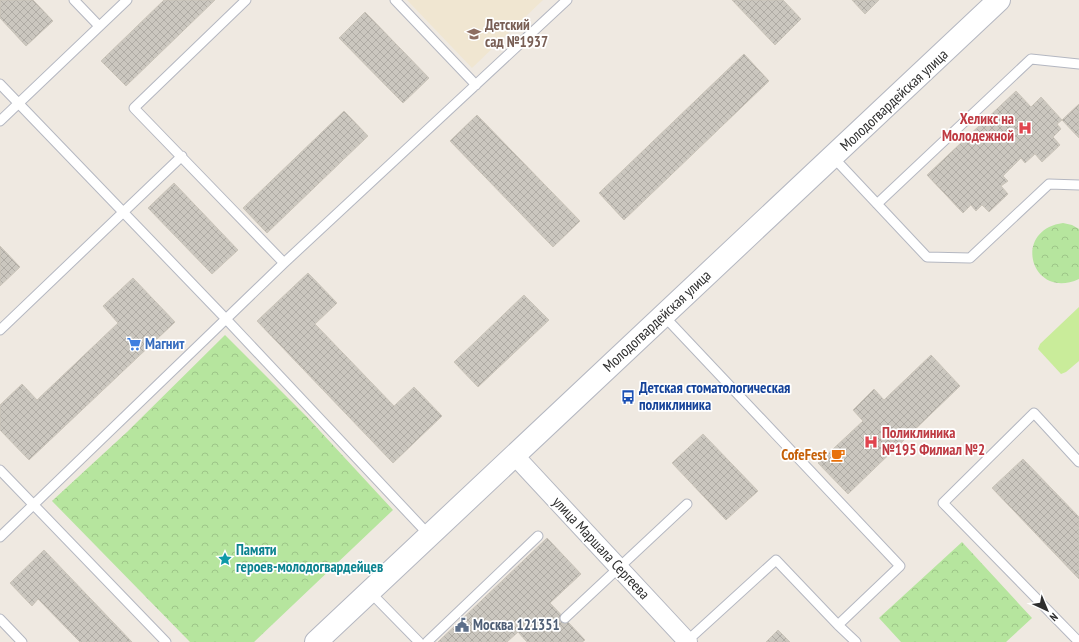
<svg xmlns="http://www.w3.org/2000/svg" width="1079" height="642" font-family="'PT Sans Narrow',sans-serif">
<defs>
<pattern id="forest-crowns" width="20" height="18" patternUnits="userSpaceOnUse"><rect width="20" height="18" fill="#b6e59e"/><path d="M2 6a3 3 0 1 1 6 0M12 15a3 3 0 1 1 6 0" fill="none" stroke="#9dc588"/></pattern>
<pattern id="building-cross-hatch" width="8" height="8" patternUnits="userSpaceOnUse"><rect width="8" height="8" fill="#cbc7bf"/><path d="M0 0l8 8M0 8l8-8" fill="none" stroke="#afaba4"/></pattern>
</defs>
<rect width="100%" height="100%" fill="#efe9e1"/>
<path fill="#f0e6d1" d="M407 0H543L472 68Z"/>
<path fill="url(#forest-crowns)" d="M1063 223 1072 225 1079 229V279C1031 301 1011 230 1063 223Z
M225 335 307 417 393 510 254 642H190L52 501 127 432Z
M962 542 1032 618 1006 642H901L879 618Z"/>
<path fill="#c9ec9a" d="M1079 307V361L1066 372 1061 374 1038 349 1040 344Z"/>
<path fill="url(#building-cross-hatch)" stroke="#cbc5ba" d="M0 0H33L53 21 26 46 0 18Z
M164 0H215L126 86 101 61Z
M732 0H783L801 19 775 45Z
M852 0H879L865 14Z
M365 12 429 78 403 103 339 38Z
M744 54 769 81 624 220 599 193Z
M1016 91 1031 107 1041 97 1062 120 1057 124 1061 129 1053 137 1060 145 1042 162 1035 154 1025 163 1021 158 1003 176 1008 181 1001 186 1008 194 989 212 982 205 976 211 971 205 963 213 927 175Z
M1079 104V138L1062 120Z
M344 111 368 136 267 233 243 208Z
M477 115 580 221 553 247 450 141Z
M174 183 238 250 212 274 148 208Z
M0 246 20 267 0 286Z
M308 273 337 303 315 324 394 406 414 387 442 416 393 463 257 321Z
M133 278 175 322 29 460 0 430V405L22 384 37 400 118 323 103 306Z
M524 295 549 320 478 387 454 362Z
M931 355 960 386 848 494 818 463 863 421 853 410 874 389 884 400Z
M703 434 758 491 726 520 672 463Z
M1023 459 1079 517V579L992 488Z
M547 538 581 574 550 603 585 640 582 642H527L518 632 507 642H438Z
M44 550 132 642H80L38 599 32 606 10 583Z
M778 630 790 642H766Z"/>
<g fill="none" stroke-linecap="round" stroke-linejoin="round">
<defs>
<path id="service" d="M74 0 99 26
M246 0 134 108 284 263
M395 0 476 85
M0 84 226 319 429 535
M0 121 127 0
M833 157 927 257 970 258 1049 184 1079 185
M877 204 1031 59 1079 64
M663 315 900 566 838 625 776 560 687 641
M0 330 182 156
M1079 462 1034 413 943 503 1079 642
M0 470 166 642
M0 537 284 263 567 0
M369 591 419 642
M565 618 687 504
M0 619 22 642
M838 625 856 642
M427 642 538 536"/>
<path id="minor" d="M514 455 688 642"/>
<path id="tertiary" d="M316 642 999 0"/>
</defs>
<use href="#service" stroke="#b4b7c1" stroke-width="11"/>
<use href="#minor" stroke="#b4b7c1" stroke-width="20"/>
<use href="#tertiary" stroke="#b4b7c1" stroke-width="24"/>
<use href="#service" stroke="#fff" stroke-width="9"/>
<use href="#minor" stroke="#fff" stroke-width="18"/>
<use href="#tertiary" stroke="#fff" stroke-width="22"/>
</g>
<defs>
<symbol id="school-bare" viewBox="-9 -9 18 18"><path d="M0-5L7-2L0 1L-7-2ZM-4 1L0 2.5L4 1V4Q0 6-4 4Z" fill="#8d6e63" stroke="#fff" stroke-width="2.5" paint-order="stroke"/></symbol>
<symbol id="hospital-bare" viewBox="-9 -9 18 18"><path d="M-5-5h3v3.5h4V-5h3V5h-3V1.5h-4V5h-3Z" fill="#e0444e" stroke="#fff" stroke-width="2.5" paint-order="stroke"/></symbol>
<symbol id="supermarket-bare" viewBox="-9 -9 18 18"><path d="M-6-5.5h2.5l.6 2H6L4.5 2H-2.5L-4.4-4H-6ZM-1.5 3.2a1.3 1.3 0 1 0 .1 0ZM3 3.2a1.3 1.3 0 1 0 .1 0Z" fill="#3f7fe0" stroke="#fff" stroke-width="2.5" paint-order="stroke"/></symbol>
<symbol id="bus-bare" viewBox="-9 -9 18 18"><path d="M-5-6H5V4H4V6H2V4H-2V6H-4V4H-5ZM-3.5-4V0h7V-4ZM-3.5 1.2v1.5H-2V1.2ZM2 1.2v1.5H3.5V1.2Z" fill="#1a4fb4" stroke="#fff" stroke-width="2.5" paint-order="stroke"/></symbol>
<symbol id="cafe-bare" viewBox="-9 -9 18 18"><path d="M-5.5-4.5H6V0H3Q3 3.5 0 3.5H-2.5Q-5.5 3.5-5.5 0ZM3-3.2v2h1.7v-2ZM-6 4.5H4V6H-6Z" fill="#e8710a" stroke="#fff" stroke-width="2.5" paint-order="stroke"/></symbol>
<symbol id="sight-bare" viewBox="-9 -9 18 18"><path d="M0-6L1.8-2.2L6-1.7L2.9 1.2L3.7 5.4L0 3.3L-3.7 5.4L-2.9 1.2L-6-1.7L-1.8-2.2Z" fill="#0f9aa8" stroke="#fff" stroke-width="2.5" paint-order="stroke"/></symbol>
<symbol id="civic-bare" viewBox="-9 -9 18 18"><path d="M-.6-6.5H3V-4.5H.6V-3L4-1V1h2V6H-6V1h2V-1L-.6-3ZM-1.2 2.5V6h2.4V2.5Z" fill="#5c6f8a" stroke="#fff" stroke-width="2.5" paint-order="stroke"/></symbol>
</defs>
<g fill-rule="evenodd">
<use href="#school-bare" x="464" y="24" width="20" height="20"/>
<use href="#hospital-bare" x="1015" y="118" width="20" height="20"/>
<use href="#supermarket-bare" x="124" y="334" width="20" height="20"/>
<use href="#bus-bare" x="618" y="387" width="20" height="20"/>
<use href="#hospital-bare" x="861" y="432" width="20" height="20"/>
<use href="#cafe-bare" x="828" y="445" width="20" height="20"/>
<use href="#sight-bare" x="215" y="549" width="20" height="20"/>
<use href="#civic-bare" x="452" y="615" width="20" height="20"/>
</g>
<g text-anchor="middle" stroke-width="3.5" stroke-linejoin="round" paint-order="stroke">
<g font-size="15" font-weight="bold" fill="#785e54" stroke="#fff" text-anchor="start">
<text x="485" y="30">Детский<tspan x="485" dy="17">сад №1937</tspan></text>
</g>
<g font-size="15" fill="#2e2e2e" stroke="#fff">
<text transform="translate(894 100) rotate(-43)" y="5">Молодогвардейская улица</text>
<text transform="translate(657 321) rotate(-43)" y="5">Молодогвардейская улица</text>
<text transform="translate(601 548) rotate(47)" y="5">улица Маршала Сергеева</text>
</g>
<g font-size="15" font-weight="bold" fill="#be3a42" stroke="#fff" text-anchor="end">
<text x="1014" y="124">Хеликс на<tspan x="1014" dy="17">Молодежной</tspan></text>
<text x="882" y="438" text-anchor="start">Поликлиника<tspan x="882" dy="17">№195 Филиал №2</tspan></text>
</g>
<g font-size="15" font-weight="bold" fill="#366cbe" stroke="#fff" text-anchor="start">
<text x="145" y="349">Магнит</text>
</g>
<g font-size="15" font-weight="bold" fill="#164399" stroke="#fff" text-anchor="start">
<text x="639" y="393">Детская стоматологическая<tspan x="639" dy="17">поликлиника</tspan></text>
</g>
<g font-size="15" font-weight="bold" fill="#c56008" stroke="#fff" text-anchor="end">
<text x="827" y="460">CofeFest</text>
</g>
<g font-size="15" font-weight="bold" fill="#0d838f" stroke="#fff" text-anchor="start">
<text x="236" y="555">Памяти<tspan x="236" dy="17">героев-молодогвардейцев</tspan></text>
</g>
<g font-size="15" font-weight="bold" fill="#4e5e75" stroke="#fff" text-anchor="start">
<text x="473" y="630">Москва 121351</text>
</g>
</g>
<g transform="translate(1047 610) rotate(136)" stroke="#ffffff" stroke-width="3" paint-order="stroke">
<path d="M0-3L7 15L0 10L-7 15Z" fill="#2e2e2e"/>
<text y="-6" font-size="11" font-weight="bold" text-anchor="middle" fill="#2e2e2e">N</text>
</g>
</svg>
